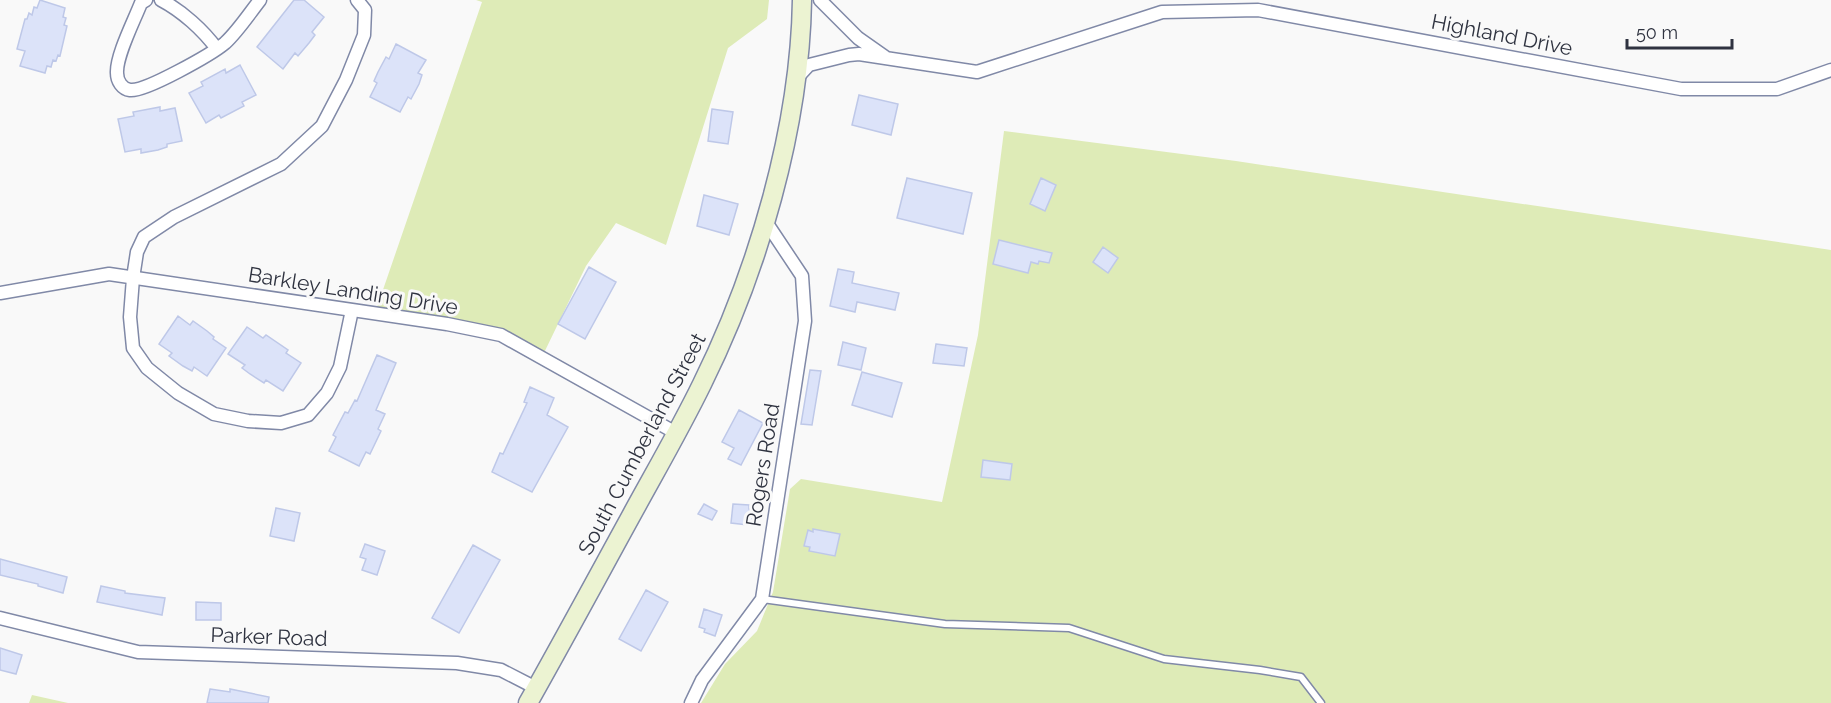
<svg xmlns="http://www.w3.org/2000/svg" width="1831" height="703" font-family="Raleway,sans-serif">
<rect width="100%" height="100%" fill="#f9f9f9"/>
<path fill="#deebb7" d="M476 0H769L767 19 728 48 666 245 616 223 586 266 542 357 501 335 375 313 482 2Z
M1004 131 1236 161 1831 250V703H701L725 664 757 631 773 592 790 489 801 479 942 502 978 335Z
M32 695 68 703H29Z"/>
<path fill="#dce3f9" stroke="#bec8e8" stroke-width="1.5" d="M40 0 65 8 63 17 66 18 64 25 67 26 60 56 58 55 56 61 53 60 51 67 47 66 45 73 20 66 25 51 17 49 25 19H27L29 13 32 15 34 7 37 8Z
M294 0H304L324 17 312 32 315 35 309 43 298 56 295 53 283 69 257 47Z
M396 44 426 60 418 73 422 75 419 84 411 99 408 97 400 112 370 97 377 83 374 81 378 72 386 57 389 59Z
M240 65 256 95 242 102 244 106 221 118 219 115 206 123 189 93 203 86 201 82 225 69 226 73Z
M859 95 898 104 891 135 852 125Z
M160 107V111L175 108 182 141 167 144V147L158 150 141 153V149L125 152 118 119 134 116 133 112Z
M712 109 733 112 728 144 708 141Z
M907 178 972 193 963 234 897 218Z
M1041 178 1056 185 1045 211 1030 204Z
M704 195 738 204 729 235 697 226Z
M999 240 1052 253 1049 263 1039 261 1038 264 1031 262 1028 273 993 264Z
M1103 247 1118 258 1108 273 1093 262Z
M589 267 616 282 585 339 558 324Z
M838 269 854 272 852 283 899 293 895 310 857 302 855 312 830 306Z
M178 316 190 325 193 321 207 331 214 337 213 339 226 348 207 376 194 367 192 371 183 366 169 356 172 353 159 344Z
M247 327 263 338 266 335 288 350 286 353 301 363 283 391 266 380 264 383 250 374 242 368 245 365 228 354Z
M843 342 866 348 861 370 838 365Z
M936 344 967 348 964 366 933 363Z
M377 355 396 363 376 410 385 414 378 429 381 431 370 454 366 452 359 466 329 451 336 437 333 435 345 412 348 413 355 400 357 401Z
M810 370 821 371 812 425 801 424Z
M862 372 902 383 892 417 852 405Z
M530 387 554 398 547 415 568 427 532 492 492 472 500 453 503 454 527 403 524 402Z
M739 410 763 423 741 465 728 459 734 448 722 442Z
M983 460 1012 464 1010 480 981 477Z
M704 504 717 511 712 520 698 514Z
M733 504 749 505V509H754L752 521H749L748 525 731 523Z
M276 508 300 513 294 541 270 536Z
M813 529 840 534 835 556 809 551 810 547 804 546 808 530 813 532Z
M365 544 385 551 377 575 362 570 366 559 360 557Z
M473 545 500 560 459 633 432 618Z
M0 559 67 577 63 593 38 586V584L0 575Z
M101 586 125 591V593L165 598 162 615 97 602Z
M646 590 668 602 641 651 619 639Z
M196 602 221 603V620H196Z
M704 609 722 615 715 636 704 632 705 629 699 627Z
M0 648 22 655 16 674 0 670Z
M210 689 230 692V689L269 697 268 703H207Z"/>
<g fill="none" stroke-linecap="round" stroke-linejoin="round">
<defs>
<path id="lane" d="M762 599 945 624 1069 628 1164 659 1260 670 1301 677 1321 703"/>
<path id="street" d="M146 0 141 3C134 21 116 56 117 73 117 81 122 89 130 90 145 92 212 54 225 43 238 31 249 14 260 0
M161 0C182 11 203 30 217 49
M820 0 858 38 885 57
M796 79 809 65 849 55 859 54 977 72 1162 12 1258 10 1681 89H1777L1831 70
M0 293 109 274 447 324 501 335 676 433
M352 310 340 367 327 393 308 415 281 423 248 421 214 414 178 393 147 368 133 348 130 317 133 278 137 252 144 237 174 217 281 164 322 126 346 80 364 35 365 10 357 0
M0 618 138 652 457 663 501 670 536 688
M691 703 702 680 762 599 805 321 802 276 766 222"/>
<path id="secondary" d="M528 703C563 641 597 578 631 516 655 472 680 429 702 384 758 271 800 127 802 0"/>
</defs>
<use href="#lane" stroke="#8089a7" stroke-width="9"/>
<use href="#street" stroke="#8089a7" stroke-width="15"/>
<use href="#secondary" stroke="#8089a7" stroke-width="21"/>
<use href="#lane" stroke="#fff" stroke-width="6"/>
<use href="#street" stroke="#fff" stroke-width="12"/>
<use href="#secondary" stroke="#ecf3d2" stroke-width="18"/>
</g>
<g text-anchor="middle" stroke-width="6" stroke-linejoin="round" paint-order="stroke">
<g font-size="21" fill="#2f3340" stroke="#f9f9f9">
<text transform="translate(1502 35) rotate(11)" y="7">Highland Drive</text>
<text transform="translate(353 291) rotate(9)" y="7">Barkley Landing Drive</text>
<text transform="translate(642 444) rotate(-62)" y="7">South Cumberland Street</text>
<text transform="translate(763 465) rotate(-81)" y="7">Rogers Road</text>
<text transform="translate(269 637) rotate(2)" y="7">Parker Road</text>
</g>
</g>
<path d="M1627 39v9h105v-9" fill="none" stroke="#2f3340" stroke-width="3"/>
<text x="1636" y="39" font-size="18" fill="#2f3340" stroke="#f9f9f9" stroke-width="4.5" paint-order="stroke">50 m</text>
</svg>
